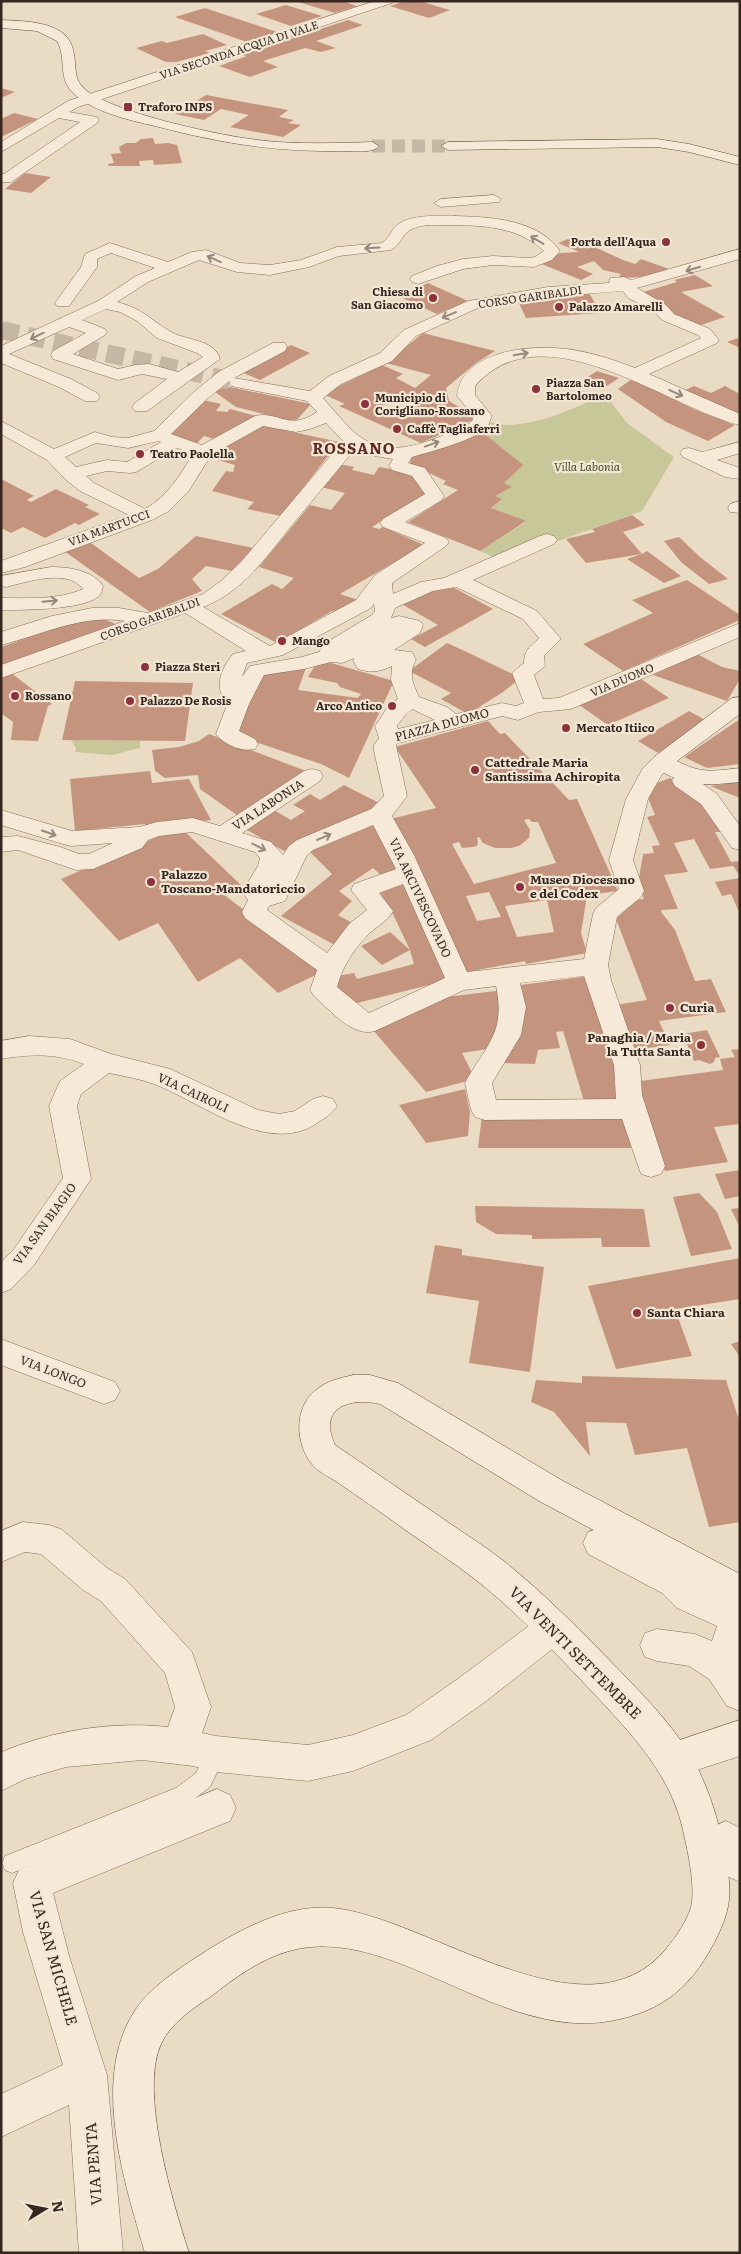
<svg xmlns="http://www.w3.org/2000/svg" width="741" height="2254" font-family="Literata,serif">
<rect width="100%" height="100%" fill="#eadbc5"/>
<path fill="#c7c79a" d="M604 393 627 423 674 457 642 511 502 561 480 551 526 522 491 508 501 500 495 496 512 487 504 483 522 465 480 430 492 422C516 434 583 407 604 393Z
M71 740 140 741V748L112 755 75 752 76 748Z"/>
<path fill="#c5947e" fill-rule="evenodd" d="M342 1 357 6 335 13 298 2Z
M405 1H419L450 10 429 18 390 6Z
M286 5 322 16 291 26 256 14Z
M205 8 277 32 247 42 175 17Z
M348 20 363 25 316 41 336 48 321 52 305 48 263 61 278 67 250 77 219 66 247 56 242 55Z
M203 34 227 45 205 51 210 53 176 62H166L136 48 162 41 167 43Z
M1 88 15 92 1 98Z
M206 95 288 110 279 117 294 120 288 123 301 125 283 137 230 127 249 115 221 109 204 120 175 114Z
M14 113 38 119 1 137V119Z
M153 138 155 144 168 143 177 145 182 163 154 165 153 160 139 161 140 166H109L108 164 114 163 111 154 121 153 119 147 126 143H136L141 139Z
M25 173 51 177 31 193 5 189Z
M573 237 623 260 635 264 641 259 672 270 644 277 618 278 621 274 603 270 594 261 577 267 593 274 581 280 539 263 560 253 579 252 558 243Z
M695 275 713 286 681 292 725 317 698 326 676 318 640 293 677 282 674 280Z
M428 283 468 301 437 314 398 296Z
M589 293 601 313 526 318 518 301 532 297Z
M423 333 495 351 476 363 446 388 449 401 468 412 472 415 473 420 421 443 339 406 345 404 323 394 382 365 403 374 396 378 415 388 431 375 386 363ZM395 400 411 408 398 413 382 406Z
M738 338 740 348 727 342Z
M291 345 310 353 260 380 241 372Z
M597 371 619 378 605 387 583 380Z
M632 379 696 410 735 425 708 441 666 422 618 389Z
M225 386 311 404 295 422 236 407 215 392Z
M694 386 711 393 725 386 740 394V415L683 391Z
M203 400 221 404 216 411 227 412 230 409 260 417 218 440 204 436 196 444 167 435Z
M261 425 339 442 281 516 247 509 254 502 212 491 226 471 233 472 235 465 204 456Z
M480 430 523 465 504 483 512 487 495 496 502 499 491 508 526 521 480 551 408 522 458 490 443 484 446 481 410 464 411 457Z
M339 464 354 467 352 470 374 475 379 467 412 473 429 492 372 527 379 529 383 527 424 545 340 594 358 600 335 612 332 611 277 643 221 614 272 584 282 589 294 578 259 567 310 505 331 510 345 493 321 487Z
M1 479 34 496 27 500 31 502 56 489 89 505 85 507 100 514 79 525 75 523 45 538 23 527 11 533 1 528Z
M632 515 645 525 623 532 642 554 647 551 681 576 664 583 627 559 642 554 586 563 566 539 595 532 592 529Z
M196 536 253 548 232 571 206 566 192 579 202 591 150 612 64 551 91 543 139 578 158 569Z
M679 537 700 557 728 579 709 584 681 562 664 541Z
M687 580 740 615V620L623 671 583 644 653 613 632 600Z
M449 585 493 609 425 647 411 639 438 625 400 603 430 587Z
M104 619 118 625 1 665V647L68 624Z
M447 643 469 653 521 678 503 692 468 714 441 699 451 693 409 671Z
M697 654 722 667 740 671V679L727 701 653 675Z
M324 661 394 681 349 778 321 764 235 735 261 671 307 665 298 690 358 698 361 694 340 687 337 683 308 677 317 662Z
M11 673 52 704 48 706 38 741 11 740 13 722 1 713V678Z
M641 679 669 698 608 725 579 705Z
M75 681 193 683 185 741 62 740Z
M689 711 707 721 658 753 638 741Z
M740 719V764L707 768 684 757Z
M488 721 500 734 505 733 569 800 577 799 618 891 587 895 581 933 587 953 526 964 525 961 462 973 390 819 436 808 395 747ZM529 819 532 822H538L556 863 474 884 452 844 459 842 462 848 473 847 477 846 478 842 477 838 479 837 483 843 495 848H511L519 846 529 838 530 830 524 820ZM489 892 501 917 477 921 466 896ZM547 900 554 932 517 937 505 906Z
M209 734 306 771 241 818 200 789 198 775 165 778 155 771 152 750 179 747 199 741Z
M150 771 152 783 189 779 211 820 145 827V824L75 831 70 779Z
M670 778 698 797 704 809H708L721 832H715L731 862 740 861V876L733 866 710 869 694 839 674 843 688 872 664 875 678 909 661 910 662 913 675 930 695 981 711 979 726 1012 659 1021 670 1045 633 1050 615 1005 647 1000 616 919 630 904 636 900 644 899 638 884 643 854 654 853 652 846 660 845 647 817 655 815 648 798 654 784Z
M740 782V798L710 786Z
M344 785 381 804 367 813 284 851 247 830 274 810 291 820 305 811 293 805 310 794 320 800Z
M375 820 404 871 385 879 373 868 339 891 352 901 338 915 354 924 335 945 281 916 332 874 307 849Z
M180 827 241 885 223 894 324 971 278 993 240 958 198 982 158 923 119 941 61 879Z
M740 878V914L731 894 722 896 715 882Z
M406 881 449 980 349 1005 330 990 332 977 354 973 357 979 414 964 410 950 391 910 378 890Z
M390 932 410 950 382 965 361 946Z
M589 976 622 1080 614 1081 619 1106 586 1108 563 1031 556 1032 560 1048 538 1050 535 1064 497 1063 513 986Z
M504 990 494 1048 462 1053 475 1079 426 1092 373 1030 438 998Z
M707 1030 720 1057 715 1058 714 1062 710 1064 699 1060 694 1061 683 1034Z
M740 1049V1124L714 1127 728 1162 665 1171 653 1140 630 1141 631 1148H478L482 1115 645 1112 633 1082 723 1070 720 1059 735 1057 731 1050Z
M465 1089 470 1112 468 1136 426 1143 399 1105Z
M740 1170V1196L725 1199 715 1174Z
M699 1193 717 1212 732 1249 691 1256 673 1197Z
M475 1206 644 1209 650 1247H602L601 1238 532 1239V1235L496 1234 476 1222Z
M740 1208V1228L731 1209Z
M435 1245 462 1249V1255L544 1267 530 1372 469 1363 479 1301 426 1293Z
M740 1258V1299L675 1309 692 1356 616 1369 588 1286Z
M740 1341V1357L731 1344Z
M582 1376 726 1380 740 1423V1522L709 1527 687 1448 635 1455 626 1423 586 1422 590 1456 554 1412 531 1402 536 1380 582 1383Z"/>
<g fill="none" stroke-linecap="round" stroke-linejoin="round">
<path stroke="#c6b7a4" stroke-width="18" stroke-dasharray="18 9" stroke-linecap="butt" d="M1 330 237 382"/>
<path stroke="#c6b7a4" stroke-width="13" stroke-dasharray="13 7" stroke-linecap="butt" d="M372 146H448"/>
<defs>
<path id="lane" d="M216 1744 223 1747 226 1754 210 1787 190 1802 12 1873 5 1870 2 1863 5 1856 176 1788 196 1773 209 1747Z"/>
<path id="street" d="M375 1H394L392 3 78 107 69 112 97 117 99 120 97 123 11 182H1V174H4L80 122 59 118 1 152V142L68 101Z
M494 195 501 199 499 202 441 207 434 203 441 199Z
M455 216C490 217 538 219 560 251L552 260 534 267 493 265 463 269 418 284 412 282 410 279 412 276 437 266 463 259 493 256 528 258 535 257 544 251C518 226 480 225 446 225 436 225 422 224 412 229 402 233 401 245 391 250L339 256 309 267 270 275 237 272 199 260 148 282 117 302C143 309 147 317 168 330 182 341 215 338 220 359L147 411H135L132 407 135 403 167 379 142 374 118 380 53 359 51 355 53 351 86 333 69 327 9 354 71 379 97 393 100 397 97 401H85L59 387 1 363V346L98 301 136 276 155 268 111 253 97 259V267L69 306H57L55 303 81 267 85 254 110 243 168 262 192 252 206 250 240 263 270 265 301 260 337 247 382 243C389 239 391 230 397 225 411 214 438 216 455 216ZM106 309 120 312 137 321 157 338 197 353 203 357 178 372 149 364 135 365 118 369 73 354 105 335 107 332 105 329 82 320Z
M740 249V259L637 288 666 305 674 314 710 329 719 340 717 343 649 374 740 414V425C666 407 543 308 475 386V395L492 416C490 420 489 424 487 427 476 440 429 452 412 457L408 463 425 468 444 496 442 500 405 522 446 538 449 542 446 546 392 583 393 594 421 582 444 578 540 536 547 534 554 536 557 540 554 544 473 580 537 611 561 639 544 656 545 666 534 675 543 699 559 698 740 623V637L571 709 539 712 518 720 502 716 398 743 396 745 407 796 392 816 414 855 467 972 584 959 593 914 596 908 619 889 609 860 626 799 643 768 654 757 662 755 670 757 673 762 661 776 648 799 633 860 644 891 641 897 617 917 608 965 611 980 640 1065 642 1095 665 1166 661 1174 651 1177 641 1174 622 1119 485 1120 475 1117 471 1110 465 1083C486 1045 506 1033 496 986L464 990 375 1031C353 1038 330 1010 314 996L310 990 317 970 245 918 242 912 248 900 242 892 258 866 260 858 255 852 192 832 159 836 148 840 142 848 93 869 76 870 18 850 1 852V837L18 836 60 847 79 854H89L113 843 71 846 63 844 1 825V810L72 831 139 827 157 822 193 818 220 826 304 771 312 769 320 771 323 776 320 781 242 833 271 842 283 855 289 846 297 840 371 809 384 796 374 751V745L379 738 375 726 390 704 398 699 391 680 392 666C380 672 370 673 358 669L353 661 354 658 342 663 331 662 304 669 264 675 249 704 239 731 255 739 258 744 255 749C242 752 224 745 216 734L227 705C214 687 220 670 233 654L246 651 185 613 1 678V665L125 621C82 614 42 635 1 645V632L52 616 92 608H119L148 613 203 594 221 581 241 562 343 441 326 423 310 429 296 432 263 426 211 455 188 492 169 511 152 520 25 567 1 573V561L129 515 80 491 65 479 47 460 1 434V421L54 449 95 432 112 437 128 438 154 431 196 390 220 371 273 343H285L287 347 285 351 234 378 310 391 329 376 380 353 404 330 468 301 548 287 609 283 610 278 624 277 631 280ZM623 291 628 298 654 311 662 320 698 335 701 338 635 368C609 358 581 349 554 348 520 346 461 354 457 396L474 416 472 421 466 426C428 441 390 463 354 432 342 421 333 409 323 398L341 384 392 361 416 336 478 308 548 297ZM229 381 231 386 307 401 317 412C289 432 278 410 255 416L202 445 171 434 208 398ZM159 441 161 442 127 462 107 460 76 467 65 457 96 443 128 448ZM177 448 193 454C180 475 168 496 145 509L94 483 86 476 107 471 130 473 136 472ZM355 449 375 456 393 459 389 466 392 470 412 476 425 494 383 519 380 523 383 527 425 543 375 575 356 600 270 646 203 607C242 593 267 556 292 525 313 500 334 474 355 449ZM456 587 523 619 539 638C530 647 524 650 524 663L512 673 524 703 516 706 502 703 456 714 447 707 419 697C413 684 408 673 416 660L412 652 394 650 420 633 423 625 420 621 399 616 391 618 395 608 433 591ZM374 604 375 611 372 615 324 644 319 652 302 657 250 666 242 677 247 663 283 655 371 608ZM412 709 435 720 398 729 397 726 406 714ZM373 825 396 869 354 884 351 890 367 910 349 924 327 953 267 910 269 906 285 901 307 855 313 850ZM403 884 445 978 369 1013 337 987C342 968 353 950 367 936 375 927 387 922 393 911L379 893ZM584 976 614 1065 616 1099 496 1100 492 1083 521 1035 526 1007 520 983Z
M740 442V453L717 460 740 468V479L725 477 683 457 680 453 683 449 689 448 702 452Z
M740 501V513L730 512 728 508 730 504Z
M51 567C69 567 92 570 103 586 102 590 102 594 98 597 81 610 23 610 1 610V598C27 598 59 600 83 589 67 568 27 582 6 587L1 586V576Z
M687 769 695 771 698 776 696 779 717 794 740 826V850L732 848 701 804 675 786 672 781 679 771Z
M29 1036 70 1039 111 1054 170 1069 258 1110 279 1114 295 1111 313 1099 323 1096 333 1099 337 1106C332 1114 325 1118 317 1123 268 1157 199 1101 154 1084 140 1079 124 1076 109 1073L81 1094 77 1106 91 1179 34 1265 11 1289 1 1293V1262L14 1249 63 1178 49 1106 60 1081 84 1064C56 1053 30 1054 1 1059V1041Z
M1 1339 115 1382 120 1391 115 1400 104 1404 1 1365Z
M23 1522 49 1525 61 1529 107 1568 125 1579 192 1652 211 1707 202 1733 216 1736 308 1745 353 1735 406 1715 459 1678 541 1617 553 1612 565 1617 570 1628 565 1639 485 1702 431 1740 353 1771 308 1781 216 1772 193 1766 142 1760 66 1767 25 1779 1 1791V1753L4 1751C55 1730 113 1721 168 1727L175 1707 165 1673 101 1601 83 1590 41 1554 25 1552 1 1562V1531Z
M600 1528 686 1571 701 1586 728 1597 740 1592V1711L727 1706 709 1679 689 1666 657 1661 645 1657 640 1645 645 1633 657 1629 695 1634 712 1641 717 1626 677 1608 662 1593 588 1554 583 1543 588 1532Z
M740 1720V1756L672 1778 659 1773 654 1760 659 1747Z
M217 1789 230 1795 236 1808 230 1821 53 1893 69 1956 107 2075 123 2253H79L69 2105 1 2137V2094L63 2065 23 1932 13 1883 19 1870Z
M726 1821 740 1828V1882L727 1876 707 1840 713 1827Z"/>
<path id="secondary" d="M1 20C23 21 64 21 72 46 79 68 69 81 93 95 117 108 143 115 168 122 204 131 240 139 277 142 308 144 340 143 372 142L379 146C373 154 352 151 342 151 274 152 220 143 155 126 128 120 94 112 74 94 57 79 67 58 57 41L37 31 1 28Z
M657 139 689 144 740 157V165L689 152 657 147 448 150 441 146 448 142Z
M740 697V714L677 761C701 774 714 771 740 768V782C714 785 690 787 666 774 660 770 655 768 651 762L654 757 732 698Z
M353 1375H370L398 1383 563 1481 740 1574V1608L539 1501 380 1404C348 1397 318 1408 335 1445 371 1469 406 1494 442 1518 463 1533 485 1546 505 1562 546 1595 584 1634 621 1672 649 1701 678 1731 697 1767 711 1795 719 1823 725 1854 731 1888 733 1903 718 1935 694 1984 666 2011 610 2021 498 2041 391 1922 289 1951 260 1959 233 1979 210 1997 192 2009 170 2024 161 2044 139 2092 173 2203 189 2253H145C124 2181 90 2077 136 2009 153 1984 186 1964 211 1948 247 1926 290 1904 333 1908 427 1917 587 2045 666 1949 676 1937 687 1921 691 1907 696 1886 687 1847 682 1826 668 1768 622 1724 582 1681 549 1646 514 1610 476 1580 453 1562 428 1546 404 1529 382 1513 359 1497 337 1482 329 1477 317 1471 311 1463 295 1442 294 1407 316 1390 326 1381 341 1378 353 1375Z"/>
</defs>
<use href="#lane" stroke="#836d5d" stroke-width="1"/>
<use href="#street" stroke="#836d5d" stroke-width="1"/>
<use href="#secondary" stroke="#654e40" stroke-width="1"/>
<use href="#lane" fill="#f6e9d7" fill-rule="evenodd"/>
<use href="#street" fill="#f6e9d7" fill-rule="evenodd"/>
<use href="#secondary" fill="#f6e9d7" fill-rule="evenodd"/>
</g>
<defs><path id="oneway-shaft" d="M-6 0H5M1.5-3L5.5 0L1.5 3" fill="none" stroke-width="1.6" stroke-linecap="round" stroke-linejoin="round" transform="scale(1.25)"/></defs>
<g stroke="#96887b">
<use href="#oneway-shaft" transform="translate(537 240) rotate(-149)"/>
<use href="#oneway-shaft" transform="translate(372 248) rotate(177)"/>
<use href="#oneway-shaft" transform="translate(214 259) rotate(-156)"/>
<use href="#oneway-shaft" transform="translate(693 269) rotate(163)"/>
<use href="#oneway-shaft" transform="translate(449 315) rotate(157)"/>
<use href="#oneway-shaft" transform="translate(37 336) rotate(154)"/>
<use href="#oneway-shaft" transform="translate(521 354) rotate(-10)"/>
<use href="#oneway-shaft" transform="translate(676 393) rotate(24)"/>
<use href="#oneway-shaft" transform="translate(432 444) rotate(-20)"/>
<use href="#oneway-shaft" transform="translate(50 601) rotate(-5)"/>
<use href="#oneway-shaft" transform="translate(49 833) rotate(19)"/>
<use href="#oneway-shaft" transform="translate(324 837) rotate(-23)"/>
<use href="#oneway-shaft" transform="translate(259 847) rotate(27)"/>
</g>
<g fill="#8d323d" stroke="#f2e6d4" stroke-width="2">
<rect x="123" y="102" width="10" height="10" rx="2.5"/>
<circle cx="666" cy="242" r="5"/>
<circle cx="433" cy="298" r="5"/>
<circle cx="559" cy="307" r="5"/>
<circle cx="536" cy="389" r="5"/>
<circle cx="365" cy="404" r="5"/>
<circle cx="397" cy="429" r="5"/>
<circle cx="140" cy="454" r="5"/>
<circle cx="282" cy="641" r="5"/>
<circle cx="145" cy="667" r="5"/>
<circle cx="15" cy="696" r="5"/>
<circle cx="130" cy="701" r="5"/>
<circle cx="392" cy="706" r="5"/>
<circle cx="566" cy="728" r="5"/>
<circle cx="475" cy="770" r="5"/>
<circle cx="151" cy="882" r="5"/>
<circle cx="520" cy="887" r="5"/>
<circle cx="670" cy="1008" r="5"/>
<circle cx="701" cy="1045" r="5"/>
<circle cx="637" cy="1313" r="5"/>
</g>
<g text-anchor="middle" stroke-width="4.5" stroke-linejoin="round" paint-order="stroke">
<g font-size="11" fill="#35271f" stroke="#f2e6d4">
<text transform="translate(239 50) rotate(-18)" y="4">VIA SECONDA ACQUA DI VALE</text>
<text transform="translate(530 297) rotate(-8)" y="4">CORSO GARIBALDI</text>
<text transform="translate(109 528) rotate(-20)" y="4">VIA MARTUCCI</text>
<text transform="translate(150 619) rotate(-20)" y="4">CORSO GARIBALDI</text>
<text transform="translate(622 680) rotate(-23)" y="4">VIA DUOMO</text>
</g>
<g font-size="11" font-weight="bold" fill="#35271f" stroke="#f2e6d4" text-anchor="start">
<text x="138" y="111">Traforo INPS</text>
<text x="656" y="246" text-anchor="end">Porta dell'Aqua</text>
<text x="423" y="296" text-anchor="end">Chiesa di<tspan x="423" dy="13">San Giacomo</tspan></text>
<text x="569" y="311">Palazzo Amarelli</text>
<text x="546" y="387">Piazza San<tspan x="546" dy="13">Bartolomeo</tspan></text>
<text x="375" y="402">Municipio di<tspan x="375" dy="13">Corigliano-Rossano</tspan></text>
<text x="407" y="433">Caffè Tagliaferri</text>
<text x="150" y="458">Teatro Paolella</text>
<text x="292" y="645">Mango</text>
<text x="155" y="671">Piazza Steri</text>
<text x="25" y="700">Rossano</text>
<text x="140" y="705">Palazzo De Rosis</text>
<text x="382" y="710" text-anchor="end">Arco Antico</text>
<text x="576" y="732">Mercato Itiico</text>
</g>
<g font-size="11" font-style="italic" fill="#4a5028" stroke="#f2e6d4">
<text x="587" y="471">Villa Labonia</text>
</g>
<g font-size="12" fill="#35271f" stroke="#f2e6d4">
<text transform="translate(442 725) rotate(-15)" y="4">PIAZZA DUOMO</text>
<text transform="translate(268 805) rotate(-33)" y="4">VIA LABONIA</text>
<text transform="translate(420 898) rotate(65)" y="4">VIA ARCIVESCOVADO</text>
<text transform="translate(193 1093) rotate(25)" y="4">VIA CAIROLI</text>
<text transform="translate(45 1224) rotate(-54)" y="4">VIA SAN BIAGIO</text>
<text transform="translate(53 1372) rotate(21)" y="4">VIA LONGO</text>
</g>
<g font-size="12" font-weight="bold" fill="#35271f" stroke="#f2e6d4" text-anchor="start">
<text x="485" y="767">Cattedrale Maria<tspan x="485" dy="14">Santissima Achiropita</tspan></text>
<text x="161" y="879">Palazzo<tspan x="161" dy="14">Toscano-Mandatoriccio</tspan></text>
<text x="530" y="884">Museo Diocesano<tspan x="530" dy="14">e del Codex</tspan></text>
<text x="680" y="1012">Curia</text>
<text x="691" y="1042" text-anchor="end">Panaghia / Maria<tspan x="691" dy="14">la Tutta Santa</tspan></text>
<text x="647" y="1317">Santa Chiara</text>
</g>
<g font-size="15" font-weight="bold" letter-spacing="1" fill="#5e2822" stroke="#f2e6d4">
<text x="354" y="454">ROSSANO</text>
</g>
<g font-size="15" fill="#35271f" stroke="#f2e6d4">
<text transform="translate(575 1653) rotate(45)" y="5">VIA VENTI SETTEMBRE</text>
<text transform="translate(53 1958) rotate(74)" y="5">VIA SAN MICHELE</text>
<text transform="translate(94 2164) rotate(-94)" y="5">VIA PENTA</text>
</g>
</g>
<rect width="741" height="2254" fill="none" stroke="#35271f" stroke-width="5"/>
<g transform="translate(45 2209) rotate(80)" stroke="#f2e6d4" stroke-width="4" paint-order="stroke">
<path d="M0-4L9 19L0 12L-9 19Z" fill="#35271f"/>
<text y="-8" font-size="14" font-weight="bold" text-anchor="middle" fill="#35271f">N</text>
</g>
</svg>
